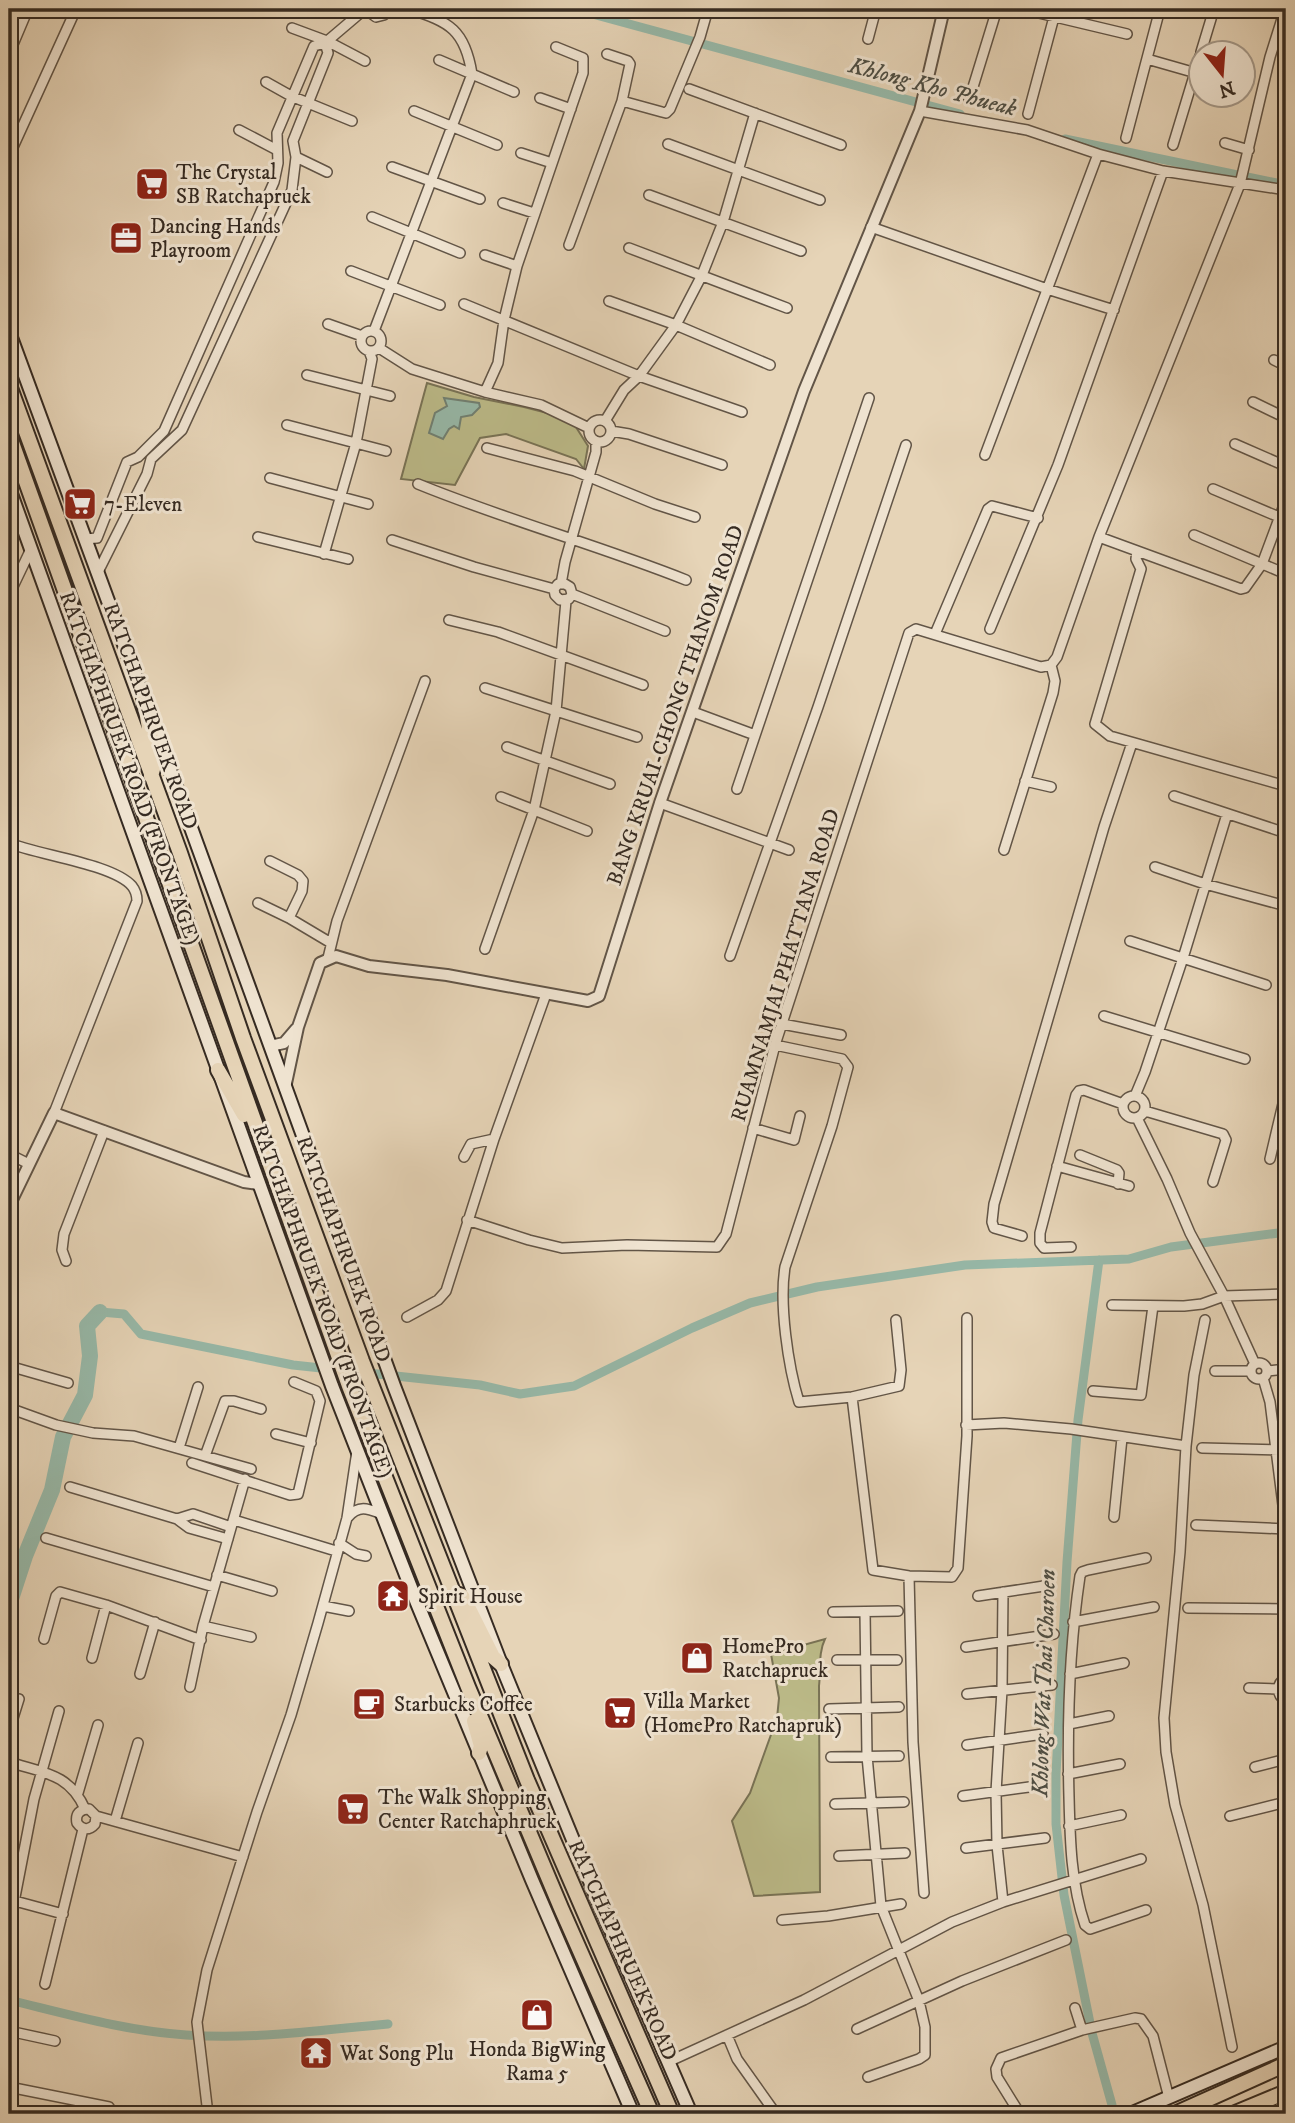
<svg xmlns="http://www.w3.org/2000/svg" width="1295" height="2123" font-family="'IM FELL DW Pica',serif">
<rect width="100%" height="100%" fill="#e6d4b7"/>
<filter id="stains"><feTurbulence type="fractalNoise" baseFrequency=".00286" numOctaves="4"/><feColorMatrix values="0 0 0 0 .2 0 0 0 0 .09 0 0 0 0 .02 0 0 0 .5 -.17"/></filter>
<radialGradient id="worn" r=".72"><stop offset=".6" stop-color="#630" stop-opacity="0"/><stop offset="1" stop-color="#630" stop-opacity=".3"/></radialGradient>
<path fill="#bcbb89" stroke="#797356" stroke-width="2" d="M427 383 474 397 524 407 559 416 574 424 588 446 584 469 576 459 506 434 480 438 455 485 401 479Z
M825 1639C818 1653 821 1670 819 1686L820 1892 754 1896 732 1821 750 1793 777 1718 779 1698 771 1654Z"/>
<path fill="#97b9a9" stroke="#708073" stroke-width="2" d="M444 398 479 403 480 407 472 415 461 417 459 429 454 426 449 429 443 439 429 433 435 413 447 406Z"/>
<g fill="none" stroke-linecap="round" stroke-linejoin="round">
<path stroke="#97b9a9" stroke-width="9" d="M574 9 960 114
M1065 139 1286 185
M1099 1260 1078 1420 1067 1562 1056 1774V1824L1064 1895 1092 2033 1112 2105
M100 1312 124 1314 141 1334 293 1365 480 1385 520 1394 574 1386 692 1328 750 1303 817 1287 965 1265 1129 1259 1171 1247 1286 1232
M9 2000C67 2014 126 2031 186 2035 253 2040 321 2030 388 2024"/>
<path stroke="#97b9a9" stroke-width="16" d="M9 1605 25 1556 52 1490 63 1437 85 1395 90 1356 87 1326 100 1312"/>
<defs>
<path id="minor" d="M365 9 376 17 384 15 389 9
M1022 9 1127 34
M292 28 327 41 365 61
M868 39 876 9
M1201 52 1214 9
M9 54 28 9
M607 54 628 61 630 64 622 101
M1147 59 1196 73
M439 60 514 92
M266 82 291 96 352 121
M689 89 841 145
M540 98 571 109
M969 100 997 9
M414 111 497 145
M920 111 1027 130 1098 154 1163 171 1286 190
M1028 114 1054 17
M239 130 277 150
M1126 138 1160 9
M1225 143 1249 150
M668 144 820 200
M1173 145 1200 56
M521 153 552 163
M9 156 76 9
M296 157 327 172
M392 167 480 199
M649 195 801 251
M503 203 534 213
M372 217 460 253
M871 227 1047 289 1114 310
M569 245 622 101 662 112 666 113 670 109 700 37 708 9
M629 248 787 308
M485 255 517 266
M351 271 440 305
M609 301 676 325 770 365
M464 304 639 376 742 412
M328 324 362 336
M361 341a10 10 0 1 1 20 0a10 10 0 1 1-20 0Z
M374 331 472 74C465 30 450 22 409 9
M379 348 412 369 485 392 541 405 589 428
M1274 360 1286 366
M307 375 390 396
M485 392 498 363 504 320 517 266 583 73V58L556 47
M1253 402 1286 418
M589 431a11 11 0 1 1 22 0a11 11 0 1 1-22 0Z
M605 421 624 390 639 376 676 325 702 275 723 222 755 113
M287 425 386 451
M611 431 629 434 722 465
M1235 444 1283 465
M487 448 575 471 655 504 695 517
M985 455 1098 154
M1286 456 1283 465 1286 471
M270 478 368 504
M418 484C506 520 598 545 686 580
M1213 489 1286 520
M1194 535 1286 574
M258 537 348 559
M1099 537 1241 589 1245 588 1262 564 1286 500
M85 539 97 538 127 462 138 457 164 431 274 182 278 163 277 133 314 46 325 43 365 9
M392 540 474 567 554 589 558 584H565L570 587 572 594 569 599 560 600 555 595 554 589
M1137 551 1136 559 1141 569 1095 724 1110 736 1286 786
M324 554 356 443 372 359 369 351
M98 572 147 474 151 459 182 430 292 190 296 157 293 141 328 53 325 43
M561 584 565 562 596 452V442
M572 594 665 631
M9 595 30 551
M449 620 498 632 643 685
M990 629 1058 465 1163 171
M935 634 988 509 992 506 1038 518
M485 688 637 737
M693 712 755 735
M507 747 610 784
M1025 781 1051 787
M737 789 869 398
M1174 796 1286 833
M501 797 587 831
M660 803 789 850
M9 843C38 855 113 864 132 886 136 891 137 895 137 901L54 1113
M1004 850 1053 693 1055 681 1051 665 1057 657 1099 537 1240 184 1270 57 1285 9
M270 861 298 875 303 881 302 891 289 918 331 943
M1155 867 1205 884 1286 906
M258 903 289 918
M1130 941 1266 985
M485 949 534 810 556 711 566 601
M730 956 818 707 906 445
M328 958 337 921 425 681
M1104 1016 1245 1059
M782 1024 841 1035
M775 1045 842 1059 848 1067 832 1126 785 1267C779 1304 788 1366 799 1402L852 1397 899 1386 901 1370 896 1320
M1135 1096 1145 1072 1183 958 1227 814
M1123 1107a11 11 0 1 1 22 0a11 11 0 1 1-22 0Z
M1145 1111 1223 1134 1226 1140 1213 1182
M1137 1118 1167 1179 1190 1233 1224 1296 1255 1364
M753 1128 794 1140 800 1116
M9 1154 29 1164
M1080 1155 1117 1170 1119 1173 1118 1184
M464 1157 471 1144 494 1139
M1270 1159 1286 1091
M1057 1166 1129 1186
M467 1220 529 1240 562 1248 627 1245 717 1247 726 1234 775 1045 909 633 916 629 1041 667 1051 665
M1022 1236 994 1228 992 1222 994 1204 1104 827 1132 743
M1071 1247 1044 1248 1040 1243V1233L1076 1095 1079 1091 1084 1090 1123 1104
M66 1261 62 1250 64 1234 104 1131
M1112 1305 1184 1306 1202 1304 1224 1296 1286 1294
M407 1317 438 1300 446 1291 494 1139 546 994
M1205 1320 1194 1375 1186 1446 1180 1552 1164 1718 1166 1752 1175 1805 1203 1905 1232 2047
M1251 1371a8 8 0 1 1 16 0a8 8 0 1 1-16 0Z
M9 1366 68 1383
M1215 1371H1251
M1267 1371 1286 1369
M1263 1378 1270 1402 1286 1529
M1093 1391 1141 1395 1153 1306
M852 1397 873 1570 909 1576 952 1577 958 1568 967 1436V1318
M9 1408 56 1425 93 1433 134 1436 251 1469
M966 1425 1004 1423 1071 1429 1186 1446
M276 1434 311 1443
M179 1448 198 1387
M1202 1448 1286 1450
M205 1456 225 1401H234L261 1409
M192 1463 290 1495 298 1494 320 1401 316 1391 294 1382
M70 1487 177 1519 189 1528 228 1539
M348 1517C359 1504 369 1509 382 1514
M1114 1517 1122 1438
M177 1519 193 1514 231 1527
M234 1520 336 1551
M1196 1525 1286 1529
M46 1538 214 1587
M339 1543 356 1554 366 1556
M217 1575 272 1591
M909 1576 913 1742 924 1893
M1003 1592 1002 1690 996 1792 997 1845 1003 1902
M978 1596 1044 1586
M323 1606 349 1611
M1188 1608 1286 1609
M833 1612 898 1611
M865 1612 867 1756 881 1906 919 2001 925 2027V2055L919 2059 868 2077
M1073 1622 1154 1607
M203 1626 251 1637
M44 1639 56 1596 60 1592 106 1605 201 1640
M966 1647 1054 1634
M92 1658 106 1605
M837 1660H897
M140 1674 155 1622
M1070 1674 1124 1663
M1286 1678C1276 1683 1276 1695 1286 1701
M190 1687 203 1626 245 1479
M1249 1688 1278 1689
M967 1694 1052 1685
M829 1709 899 1707
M1069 1724 1109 1716
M9 1731 19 1699
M967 1745 1043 1734
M831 1757 899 1756
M9 1762C43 1773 69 1773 85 1809
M1255 1767 1286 1759
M1068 1774 1120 1764
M78 1793 98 1725
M963 1796 1044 1785
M835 1804 904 1802
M96 1816 95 1824C89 1831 82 1830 77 1823 75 1814 80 1809 89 1809L96 1816 243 1857
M1230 1816 1286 1802
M115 1821 138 1743
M1069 1826 1121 1815
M966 1848 1045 1838
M839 1856 905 1853
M15 1901 63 1914
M1146 1910 1090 1929 1085 1925C1071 1884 1070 1839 1069 1797 1067 1723 1069 1649 1080 1576L1082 1572 1088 1570 1146 1558
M782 1920 828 1916 901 1904
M9 1928 34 1799 59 1711
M45 1984 83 1829
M857 2029 962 1981 1066 1940
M1082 2030 1135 2018 1141 2019 1153 2036 1169 2098
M9 2031 55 2041
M727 2035 737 2059 776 2114
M9 2059 14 2033
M670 2061 804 2000 952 1922 1003 1902 1141 1859
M9 2087 109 2107 113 2114
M208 2114 197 2022 207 1970 257 1812 291 1715 318 1623 347 1518 357 1451
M1020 2114 997 2077 996 2069 1001 2058 1082 2030 1075 2008"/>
<path id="tertiary" d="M270 1046 284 1043 296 1029
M285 1088 298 1027 320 963 336 956 369 966 447 975 588 1001 599 996 660 803 804 391 920 111 944 9
M9 1206 54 1113 244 1182 258 1184"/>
<path id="secondary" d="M9 332 150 715 394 1386 501 1664 596 1896 691 2114
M9 488 332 1386 417 1603 532 1880 633 2114
M1130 2114 1286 2047
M1271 2114 1286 2107"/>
<path id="primary" d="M9 385 180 853 243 1038 362 1361 527 1780 672 2114
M9 434 349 1386 468 1687 561 1908 652 2114
M144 699 155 762 151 776
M218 1070 244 1115
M453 1593 462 1596 465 1601 493 1657 501 1664
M474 1721 481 1746 479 1753
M1175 2114 1286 2064
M1233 2114 1286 2092"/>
</defs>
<use href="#minor" stroke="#625547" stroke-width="12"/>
<use href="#tertiary" stroke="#625547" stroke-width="14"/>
<use href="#secondary" stroke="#362b22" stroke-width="16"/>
<use href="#primary" stroke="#362b22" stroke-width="18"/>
<use href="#minor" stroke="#efe3d0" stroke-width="9"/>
<use href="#tertiary" stroke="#efe3d0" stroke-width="10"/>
<use href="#secondary" stroke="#efe3d0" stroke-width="12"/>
<use href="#primary" stroke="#e6d4b7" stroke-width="14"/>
</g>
<defs>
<symbol id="supermarket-square" viewBox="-11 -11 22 22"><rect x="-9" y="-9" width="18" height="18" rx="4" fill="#8f2418" stroke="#efe3d0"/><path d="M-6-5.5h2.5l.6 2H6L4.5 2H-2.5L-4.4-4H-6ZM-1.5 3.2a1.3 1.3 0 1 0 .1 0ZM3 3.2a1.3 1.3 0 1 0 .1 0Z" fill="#fff"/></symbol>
<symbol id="office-square" viewBox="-11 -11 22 22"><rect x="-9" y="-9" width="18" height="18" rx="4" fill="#8f2418" stroke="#efe3d0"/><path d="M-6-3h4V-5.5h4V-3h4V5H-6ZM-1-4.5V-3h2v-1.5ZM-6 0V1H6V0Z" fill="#fff"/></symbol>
<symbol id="temple-square" viewBox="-11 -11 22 22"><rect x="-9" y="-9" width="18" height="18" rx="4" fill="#8f2418" stroke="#efe3d0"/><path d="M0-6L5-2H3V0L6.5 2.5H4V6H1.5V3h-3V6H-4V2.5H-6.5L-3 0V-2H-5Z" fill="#fff"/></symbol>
<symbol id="shop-square" viewBox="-11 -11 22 22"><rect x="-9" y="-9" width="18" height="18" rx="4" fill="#8f2418" stroke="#efe3d0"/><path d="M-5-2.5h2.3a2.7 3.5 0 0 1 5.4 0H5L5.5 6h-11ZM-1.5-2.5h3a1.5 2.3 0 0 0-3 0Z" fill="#fff"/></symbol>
<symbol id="cafe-square" viewBox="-11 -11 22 22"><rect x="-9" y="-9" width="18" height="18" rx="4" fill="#8f2418" stroke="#efe3d0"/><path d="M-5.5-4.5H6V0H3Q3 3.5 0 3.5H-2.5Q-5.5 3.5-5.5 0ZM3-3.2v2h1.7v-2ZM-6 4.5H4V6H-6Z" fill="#fff"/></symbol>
</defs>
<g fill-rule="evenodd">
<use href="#supermarket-square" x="133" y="165" width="38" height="38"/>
<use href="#office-square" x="107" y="219" width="38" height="38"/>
<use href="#supermarket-square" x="61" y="485" width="38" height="38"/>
<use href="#temple-square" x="374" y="1577" width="38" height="38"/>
<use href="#shop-square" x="678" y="1639" width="38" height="38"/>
<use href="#cafe-square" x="350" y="1685" width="38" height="38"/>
<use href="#supermarket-square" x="601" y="1694" width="38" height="38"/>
<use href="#supermarket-square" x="334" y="1790" width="38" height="38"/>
<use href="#shop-square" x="518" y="1996" width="38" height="38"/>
<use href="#temple-square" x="297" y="2034" width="38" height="38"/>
</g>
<g text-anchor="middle" stroke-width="6" stroke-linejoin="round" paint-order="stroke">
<g font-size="21" fill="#362b22" stroke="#efe3d0" text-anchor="start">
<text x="176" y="179">The Crystal<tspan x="176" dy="24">SB Ratchapruek</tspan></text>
<text x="150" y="233">Dancing Hands<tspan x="150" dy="24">Playroom</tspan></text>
<text x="104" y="511">7-Eleven</text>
<text x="418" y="1603">Spirit House</text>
<text x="722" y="1653">HomePro<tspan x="722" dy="24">Ratchapruek</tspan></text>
<text x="644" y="1708">Villa Market<tspan x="644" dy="24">(HomePro Ratchapruk)</tspan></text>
<text x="394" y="1711">Starbucks Coffee</text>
<text x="378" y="1804">The Walk Shopping<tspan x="378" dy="24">Center Ratchaphruek</tspan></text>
<text x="537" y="2056" text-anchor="middle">Honda BigWing<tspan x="537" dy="24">Rama 5</tspan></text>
<text x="340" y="2060">Wat Song Plu</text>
</g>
<g font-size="21" fill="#362b22" stroke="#efe3d0">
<text transform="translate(675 705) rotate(-71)" y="7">BANG KRUAI-CHONG THANOM ROAD</text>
<text transform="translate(151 716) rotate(70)" y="7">RATCHAPHRUEK ROAD</text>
<text transform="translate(130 768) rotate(70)" y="7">RATCHAPHRUEK ROAD (FRONTAGE)</text>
<text transform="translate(785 965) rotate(-73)" y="7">RUAMNAMJAI PHATTANA ROAD</text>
<text transform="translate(344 1249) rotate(70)" y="7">RATCHAPHRUEK ROAD</text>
<text transform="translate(323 1301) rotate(70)" y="7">RATCHAPHRUEK ROAD (FRONTAGE)</text>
<text transform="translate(623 1950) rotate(66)" y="7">RATCHAPHRUEK ROAD</text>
</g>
<g font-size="23" font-style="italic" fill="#4e4e44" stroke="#efe3d0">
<text transform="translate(933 86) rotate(15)" y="8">Khlong Kho Phueak</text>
<text transform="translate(1043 1683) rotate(-88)" y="8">Khlong Wat Thai Charoen</text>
</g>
</g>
<rect width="1295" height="2123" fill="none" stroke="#e6d4b7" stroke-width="35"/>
<rect x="10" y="10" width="1274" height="2102" fill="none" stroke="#362b22" stroke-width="3.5"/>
<rect x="18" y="18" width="1260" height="2088" fill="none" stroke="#362b22" stroke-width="2"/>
<g transform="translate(1222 74) rotate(163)"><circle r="33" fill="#efe3d0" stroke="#a5998a" stroke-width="2"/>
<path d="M0-5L12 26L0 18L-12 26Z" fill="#8f2418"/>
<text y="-10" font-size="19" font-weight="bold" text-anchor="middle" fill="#362b22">N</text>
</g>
<rect width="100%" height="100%" filter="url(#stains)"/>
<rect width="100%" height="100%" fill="url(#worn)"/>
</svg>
